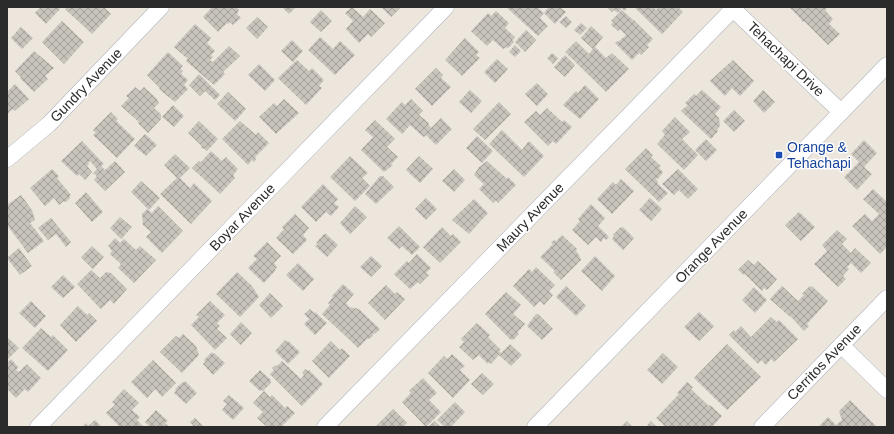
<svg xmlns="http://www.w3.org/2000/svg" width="894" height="434" font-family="Arial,sans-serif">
<defs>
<pattern id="building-cross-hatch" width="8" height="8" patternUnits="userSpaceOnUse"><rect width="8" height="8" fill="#c8c4bc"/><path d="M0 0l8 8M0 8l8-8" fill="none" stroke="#a39f99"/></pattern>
</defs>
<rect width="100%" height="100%" fill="#ece6dd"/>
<path fill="url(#building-cross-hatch)" d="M41 7H58L60 9 46 24 35 13Z
M67 7H100L102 9 104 7 111 14 92 34 65 9Z
M212 7H236L239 10 237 14 241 18 233 25 230 22 228 24 227 23 218 32 203 17Z
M282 7H296L289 14Z
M352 7 363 17 370 9 385 23 371 37 368 34 359 43 346 29 353 21 345 13Z
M381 7H401L391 17Z
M506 7H537L544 13 540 18 548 26 538 36Z
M549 7H560L566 12 555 24 544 13Z
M607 7H628L624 11 622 8 618 13 614 10 612 12Z
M634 7H654L656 10 658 7H678L683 12 662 34Z
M789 7H828L825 10 833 19 829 24 840 34 828 45 804 21 803 22 801 20V19Z
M321 10 332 21 321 32 310 22Z
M622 10 633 20H634L653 39 647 45 649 47 641 55 639 53 632 60 615 43 617 41 618 42 626 35 620 29 618 31 611 25 613 22 611 21Z
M496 11 509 23 505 28 515 37 512 40 514 42 508 48 506 47 503 49 493 40 487 46 471 31 488 13 491 16Z
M566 16 572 22 566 28 559 22Z
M257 17 268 27 257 39 246 28Z
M62 21 84 42 64 64 42 42Z
M581 23 587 28 580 35 574 30Z
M195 24 211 38 207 43 215 51 211 55 213 57 210 60 213 62 229 46 240 56 223 72 225 74 214 85 186 61 188 59 174 47Z
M591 26 603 37 595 47 606 58 612 53 629 69 606 92 565 52 576 41 589 54 593 49 581 38Z
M21 27 33 38 22 49 11 38Z
M526 30 536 40 525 52 515 42Z
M320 37 333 49 340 41 355 55 335 75 308 50Z
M465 38 479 52 476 55 480 58 462 76 445 60Z
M292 40 303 51 293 62 281 51Z
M515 45 521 51 515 57 509 52Z
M34 51 54 68 45 76 48 79 34 92 20 78 21 77 15 71Z
M168 52 183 66 180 69 183 71 181 74 188 80 184 85 188 89 175 102 159 89 160 88 147 75Z
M552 53 558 58 553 64 547 58Z
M565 55 575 65 565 77 554 67Z
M497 59 508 69 495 83 484 72Z
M297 60 309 71 312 68 324 80 319 86 322 88 306 105 278 78Z
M733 60 754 81 740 96 732 88 725 96 710 81Z
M259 64 275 80 265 91 248 75Z
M436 68 443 75 441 78 451 87 432 106 415 89Z
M199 74 220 95 215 100 205 91 200 96 189 85Z
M537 83 548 94 537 106 525 94Z
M15 84 29 99 15 111 13 109 7 114V92Z
M585 85 599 99 580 119 563 105 576 91 578 93Z
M135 87 140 91 144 87 156 98 159 103 154 108 161 114V119L148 133 138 123 139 122 121 106 129 98 126 96Z
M470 90 482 101 471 113 459 102Z
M702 90 721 107 715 114 719 118 720 126 717 130 718 131 711 139 681 111 688 105 685 103 694 94 696 96Z
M763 90 775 102 764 113 753 101Z
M228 92 246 109 235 121 217 104Z
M284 99 299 113 276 134 259 117 274 103 277 106Z
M411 99 423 111 419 115 429 123 428 124 431 128 441 118 452 129 436 145 426 135 424 137 421 135 410 125 402 134 386 119 402 102 405 105Z
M499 102 511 114 485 140 473 129Z
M173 105 184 116 174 127 162 117Z
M547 108 562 122 564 120 572 127 556 144 553 141 548 146 524 122 536 111 540 115Z
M734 110 745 121 734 132 723 121Z
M111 112 118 119 116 121 135 139 117 158 93 135 96 133 93 130Z
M675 117 690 132 682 139 698 155 684 170 657 144 665 135 662 131Z
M375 120 395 139 387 147 398 157 391 164 393 165 384 172 361 150 373 137 365 130Z
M199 121 218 139 207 151 204 148 203 149 201 147 202 146 188 133Z
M240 121 256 135 258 132 269 143 255 157 256 159 254 162 252 160 248 165 222 139Z
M502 130 522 150 528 142H530L544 156 524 177 489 144Z
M145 134 157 145 146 156 134 146Z
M477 136 493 151 482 163 466 148Z
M706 139 717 150 706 161 695 150Z
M864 140 877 153 864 167 872 174 857 190 844 177 859 162 851 154Z
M82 141 104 164 101 166 105 170 115 161 125 172 105 191 94 180 97 176 93 173 97 169 90 161 88 163 89 164 87 166 92 172 85 180 79 174 77 176 61 161Z
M646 148 653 155 651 157 661 166 659 168 663 172 658 179 657 178 656 179 658 182 657 183 668 193 659 202 625 169Z
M211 151 222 161 226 157 238 169 233 175 235 178 220 194 192 168 199 161 201 162Z
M175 154 190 168 180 178 190 188 194 183 212 201 191 224 160 194 177 178 164 165Z
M350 156 368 173 362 178 370 186 355 201 330 177Z
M419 156 433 169 420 183 406 170Z
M487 161 507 179 508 177 516 185 498 203 496 200 493 203 479 189 484 184 474 175 479 167Z
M52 169 59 176 57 178 71 195 69 197 70 198 66 202 64 201 59 205 54 198 45 206 30 188Z
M454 169 465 180 454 192 442 181Z
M678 169 698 189 688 199 679 190 674 195 662 184Z
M380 176H383L394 187 376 204 365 194Z
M621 179 634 191 612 214 597 199 613 182 616 185Z
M141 181 160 198 149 210 131 192Z
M323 184 338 199 334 203 339 207 331 216 326 212 316 222 301 207Z
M873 189 887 202V247L880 254 852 226 865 214 872 221 879 214 863 199Z
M86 192 103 212 92 222 75 203Z
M21 195 32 210 35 220 30 223 44 241 28 253 7 225V205Z
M426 198 437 209 426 220 415 209Z
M650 198 662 209 651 221 639 210Z
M474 199 488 213 469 234 452 220Z
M591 204 605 218 598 226 609 237 606 240 604 238 601 242 596 237 588 245 572 230 580 221 578 219Z
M158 206 183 231 162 253 146 237 151 232 143 225 142 214 147 209 152 213Z
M355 206 367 217 350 234 340 223Z
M799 212 815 227 801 241 785 225Z
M295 214 309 228 303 235 307 240 293 254 276 238 284 229 282 227Z
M120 217 132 227 121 239 110 228Z
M51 218 71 242 66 247 56 234 48 240 38 228Z
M399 226 420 247 412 255 402 246 399 249 387 238Z
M442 227 451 236 453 234 461 242 440 263 423 247Z
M621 227 622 228 623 227 634 238 623 250 612 239 614 236 613 235Z
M837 230 847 239 842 244 851 253 855 248 871 263 861 273 851 263 847 267 849 269 843 276 846 279 838 287 814 264 827 251 822 245Z
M324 234H326L338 245 327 257 315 246 318 244 316 243Z
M562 235 577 249 576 251 579 255 581 260 561 280 553 272 555 271 540 257 553 244 551 243 554 240 556 241Z
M115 238 120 243 124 239 136 250 140 246 156 260 134 283 118 268 121 264 110 254 112 251 108 246Z
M267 242 281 256 274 263 277 267 275 269 276 270 264 283 248 268 257 259 253 256Z
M92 246 104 257 93 269 81 257Z
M19 248 32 266 20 275 7 258Z
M417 254 431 268 426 273 429 275 420 284 418 282 410 289 394 274 407 261 409 263Z
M371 256 382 266 371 277 360 267Z
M595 256 615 276 602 291 581 271Z
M748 260 754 265 758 261 777 279 767 290 764 288 762 291 745 274 744 275 738 270Z
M298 263 314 279 303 291 286 275Z
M536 267 555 285 549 291 553 295 544 305 540 301 534 307 513 286 529 269 532 272Z
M91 270 100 278 106 272 111 273 127 289 114 304 110 300 101 309 77 284Z
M237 272 252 286 259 297 240 317 216 294Z
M63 275 75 287 63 298 51 287Z
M343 284 354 294 346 303 349 307 359 309 380 329 375 334 373 333V336L369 339H367L358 348 322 314 330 305 328 303 333 297 332 296Z
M386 285 395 294 397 292 405 299 385 320 368 303Z
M566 286 586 306 576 316 556 297Z
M782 286 798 301 804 295 802 294 810 286 811 287 812 286 828 301 807 324 809 326 804 331 790 316H789L770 299Z
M754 287 767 300 755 313 742 300Z
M506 292 521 305 513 314 525 324 517 333 519 334 513 340 512 339 511 340 485 314Z
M270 293 283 306 271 318 259 305Z
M31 301 46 316 35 328 19 313Z
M210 301 225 315 217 323 220 326 217 329 227 338 215 350 191 325 199 317 196 315Z
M78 306 87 315 89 313 97 321 76 342 60 325Z
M310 309 314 313 315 312 327 323 315 335 304 324 309 319 304 314Z
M699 312 714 326 699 341 684 327Z
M536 314H538L553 329 542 340 527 326Z
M771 317 777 322 779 320 798 339 774 362 771 359 766 365 761 360 758 364 729 335 734 330 735 332 741 326 751 337Z
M241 322 252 333 241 345 230 334Z
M477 323 490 335 488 337 501 350 499 351 501 353 510 344 522 355 511 366 499 355 491 364 489 362 488 364 479 355 473 360 459 347 464 342 461 339Z
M41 328 51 337 53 335 68 350 48 371 22 348Z
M183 334 196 346 199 355 182 373 160 352 176 336 179 338Z
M7 337 19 348 7 360Z
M285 340 287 342 288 341 300 352 288 364 275 351Z
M331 341 340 350 342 348 350 356 329 378 312 361Z
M727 344 761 377 727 410 694 378Z
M212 352 213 354 214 353 225 363 213 375 203 364 205 362 204 360Z
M663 353 678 367 662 384 647 370Z
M452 354 465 366 460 370 470 380 453 398 428 373 444 356 447 359Z
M11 359 18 367 16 370 19 372 27 364 41 378 28 392 25 389 16 398 7 389V363Z
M153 360 176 383 162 397 155 389 147 398 131 382Z
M282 361 301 379 304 375 302 373 305 369 308 371 309 370 323 384 302 406 270 374 274 370 272 368 276 365 277 366Z
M260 370 271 380 270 381 271 383 263 391 262 390 260 391 249 381Z
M482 373 494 384 483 395 471 384Z
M423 378 437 393 429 400 441 412 426 427 402 402 411 393 409 391Z
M185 381 197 393 186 404 174 393 176 391 175 389 183 382 184 383Z
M687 382 693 387 691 389 709 406 710 405 722 416 712 427H666L656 418 679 394 677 393Z
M124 389 139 403 132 410 140 417 137 420 144 427H120L106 413 115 405 112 402Z
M264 391 270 397 272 395 285 408 287 406 295 413 281 427H267L257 418 263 412 253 403Z
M229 395 244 408 233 420 222 410 227 404 223 401Z
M850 400 877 427H820L819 426 828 417 836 425 842 420 839 411Z
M455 402 465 412 451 427H445L437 420Z
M393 409 407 423 403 427H375Z
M156 410 168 421 165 423 170 427H150L145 422Z
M195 418 204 427H192L193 425 190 422Z
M95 420 102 427H82L86 423 88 426Z
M435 421 441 427H430L429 426Z
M627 421 633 427H621Z
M651 421 657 427H646Z"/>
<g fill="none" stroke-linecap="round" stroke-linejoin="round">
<defs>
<path id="minor" d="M731 7 841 112
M7 159 49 124 161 7
M841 345 887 390
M38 427 446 7
M325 427 735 7
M535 427 887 65
M762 427 887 298"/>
</defs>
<use href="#minor" stroke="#b1b3be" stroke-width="17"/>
<use href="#minor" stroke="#fff" stroke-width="16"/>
</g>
<rect fill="#1a4fb4" stroke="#fff" stroke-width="1.5" x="775" y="151" width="8" height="8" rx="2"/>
<g text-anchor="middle" stroke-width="3" stroke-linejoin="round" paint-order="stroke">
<g font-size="14" fill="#2b2b2b" stroke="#fff">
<text transform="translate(786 59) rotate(44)" y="5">Tehachapi Drive</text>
<text transform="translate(86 85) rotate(-46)" y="5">Gundry Avenue</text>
<text transform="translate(242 217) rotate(-46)" y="5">Boyar Avenue</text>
<text transform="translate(530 217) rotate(-46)" y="5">Maury Avenue</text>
<text transform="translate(711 246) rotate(-46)" y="5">Orange Avenue</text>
<text transform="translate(824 362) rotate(-46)" y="5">Cerritos Avenue</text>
</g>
<g font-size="14" fill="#164399" stroke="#fff" text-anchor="start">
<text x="787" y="152">Orange &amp;<tspan x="787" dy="16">Tehachapi</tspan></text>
</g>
</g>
<rect width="894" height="434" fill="none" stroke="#2b2b2b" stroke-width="16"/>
</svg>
